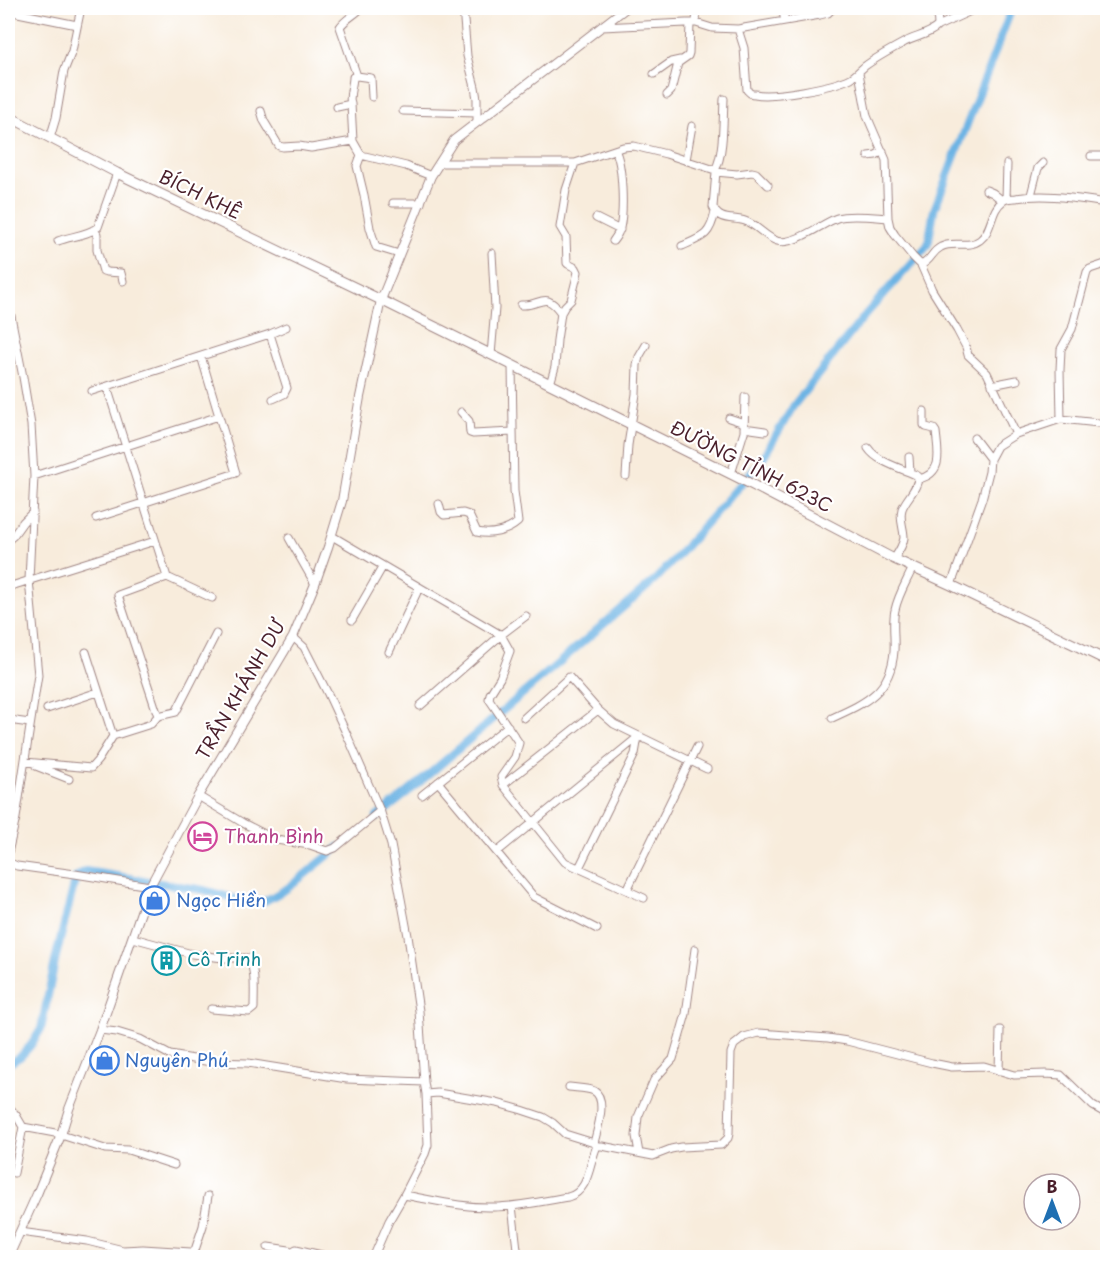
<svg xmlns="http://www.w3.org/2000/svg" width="1115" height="1265" font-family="'Playpen Sans',sans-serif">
<rect width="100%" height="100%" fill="#fff"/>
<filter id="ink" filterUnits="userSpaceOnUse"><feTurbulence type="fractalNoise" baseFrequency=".0167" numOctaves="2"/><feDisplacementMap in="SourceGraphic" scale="12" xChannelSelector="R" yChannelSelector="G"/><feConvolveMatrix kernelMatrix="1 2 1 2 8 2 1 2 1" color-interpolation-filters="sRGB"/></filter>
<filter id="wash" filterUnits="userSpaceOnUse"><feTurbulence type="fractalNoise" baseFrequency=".008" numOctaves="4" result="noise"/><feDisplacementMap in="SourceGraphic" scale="24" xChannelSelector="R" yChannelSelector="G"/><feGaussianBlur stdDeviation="1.35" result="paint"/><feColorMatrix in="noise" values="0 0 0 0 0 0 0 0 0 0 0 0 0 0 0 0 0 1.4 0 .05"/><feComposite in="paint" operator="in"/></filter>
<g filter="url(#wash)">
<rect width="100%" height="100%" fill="#f8ecdc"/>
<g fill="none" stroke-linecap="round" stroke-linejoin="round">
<path stroke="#6db4e4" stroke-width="8" d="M377 817 406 794 654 581 672 562 761 461 794 405 866 314 928 245 934 210 1012 8
M8 1064 21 1056 31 1045 41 1029 57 952 76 877 85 871 204 890 244 901H265L288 888 339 847"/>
</g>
</g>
<g filter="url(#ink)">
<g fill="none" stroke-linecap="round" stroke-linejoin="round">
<defs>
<path id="minor" d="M463 8 467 56 475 87 477 99V122
M782 8 785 21
M8 11 77 25
M696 23 697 8
M938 26 975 9
M602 27 686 23H696L712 28 738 29 744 48 747 90C750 93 750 94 755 94 773 98 833 87 851 78 856 75 860 70 865 66 877 57 892 49 905 42 916 36 929 35 938 26L937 8
M738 29 820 15 828 13 833 8
M859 73 867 116 886 160 888 218 890 227 895 235 913 257 921 265 932 290 957 330 966 347 968 355 987 373 1016 434
M654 74 671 62 680 60
M357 76 340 27C345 19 355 15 361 8
M667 95 671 91 678 63 688 56 689 53 690 23
M372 97 371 78 357 76 353 77C353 85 348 97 351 104L353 141 361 155 357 166 364 195 370 228 376 247 399 254
M337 107 351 104
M261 111 264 121 279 146 283 147 299 146 311 148 353 141
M403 111 477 113
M50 138 56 118 64 71 72 51 81 8
M361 155 406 166 431 176
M868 156 876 155 883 151
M1091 156H1108
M686 160 692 126
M440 163H575L623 147 634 146 666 154 715 170 716 172 713 207C719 222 733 217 745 221 757 225 765 237 777 241 794 246 821 224 837 218 848 214 875 217 888 218
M715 170C724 156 723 117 724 99
M716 172 737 174 752 172 756 173 768 185
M986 190 993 193 1003 201
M1031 195 1038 168 1043 163
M1006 199 1007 164
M393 203H421
M596 218 620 230
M93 230 97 234V250L103 271 107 272 121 273 123 281
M58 241C70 236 87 236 98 227L117 173
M613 241C616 237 619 233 620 228 624 211 623 164 615 150
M682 246C703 237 710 236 715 212
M921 265C932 260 931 252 941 247 953 240 968 249 980 240 993 230 990 210 1003 201 1007 198 1012 198 1016 198 1047 193 1077 199 1108 203
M8 301 23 377 31 425 34 476 29 580 38 675 16 818 8 853
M521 305C541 307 544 289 561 313
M270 334 287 388 284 394 273 399
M491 355 495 308 492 253
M550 384 555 367 557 340 561 313 565 306 571 300 578 272 576 268 568 264 567 263 566 237 560 227 566 190 575 163
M992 385 1017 380
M92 391 270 334 286 327
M461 412 469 421 470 433 473 434 513 432
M729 418 744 423
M1061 419 1060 370 1061 349 1072 329 1087 272 1090 269 1108 263
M744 428 765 431
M974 438 990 459
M868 448C877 462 903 469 918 476 919 488 906 498 902 509 899 520 904 527 904 538 903 545 898 553 894 559
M909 457 910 472
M731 474 744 432 745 397
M34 476 219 416
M626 476 628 445 636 394 637 365 639 357 646 345
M919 479C944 473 938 452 936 432L934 429 926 427 924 425V411
M439 504 441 512 444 515 463 513 469 515 477 532C490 535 507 532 518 522L514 491 512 365
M96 518 236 473 201 356
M332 536 501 635 510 651 500 678 490 694 489 699 519 743 515 757 501 777 503 785 565 862 644 898
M289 538 315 584
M8 540 13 536 23 522 33 512
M167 577 212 598
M951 585 982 499 989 472 990 459 997 446 1016 434 1061 419 1108 424
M8 587 155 541
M352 620 383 566
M293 637 304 647 328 694 348 737 381 813 391 845 408 936 419 1011 424 1082 426 1094 428 1145 425 1154 404 1195 389 1221 373 1258
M86 652 113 736 151 724 158 716 118 595 167 577 107 387
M389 652 419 588
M420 706 501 635 526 616
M47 709 98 692
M158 716 176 712 216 634
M524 718 569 677 598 710 614 724 707 769
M832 718C865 703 891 692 894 651 895 637 892 623 895 610 898 595 907 581 913 567
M8 720 30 723
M25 762 91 768 98 760 113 736
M36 766 69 779
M438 782 534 897 597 929
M503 785 598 710
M422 795 508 726
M198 796 243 823 276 840 310 845 327 851 335 848 380 811
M497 852 638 737
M8 862 17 866 75 874 150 886
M579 868 635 754 638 737
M627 890 697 747
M133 938 192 954 223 958H249C256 972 254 992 254 1008L249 1012 211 1009
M100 1030 117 1032 140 1039 170 1055 211 1062 248 1063 347 1079 424 1082
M999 1071 1000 1030
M569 1087C576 1088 588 1088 594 1091 608 1099 597 1130 594 1143
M426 1094 438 1093 497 1103 522 1110 543 1117 553 1123 565 1134 594 1143 597 1146H602L653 1156 671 1149 681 1147 721 1145 728 1138 729 1134 731 1053 734 1045 738 1042 744 1037 759 1033 828 1038 847 1041 932 1063 952 1067 984 1066 1014 1075 1046 1074 1061 1075 1093 1106 1107 1114 1108 1116
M8 1106 16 1115 23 1127 55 1133 105 1149 128 1150 174 1165
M639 1153 636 1136 638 1117 654 1080 673 1059 686 1014 695 949
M14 1173 23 1127
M404 1195C433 1200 463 1208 493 1207 518 1207 543 1201 568 1197 590 1191 589 1163 597 1146
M512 1206 517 1249 520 1258
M20 1232 87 1241 123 1250 143 1249 191 1252 196 1254 197 1258
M268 1247 289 1250 291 1252
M194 1253 203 1226 208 1196
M289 1258 291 1252 296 1249 334 1258"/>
<path id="tertiary" d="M8 1258 37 1194 61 1135 69 1109 100 1030 150 886 198 796 293 637 315 584 328 547 342 501 360 397 381 300 431 176 454 140 626 8"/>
<path id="secondary" d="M8 116 117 173 381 300 512 365 747 482 894 559 951 585 1108 661"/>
</defs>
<use href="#minor" stroke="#a18684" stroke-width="9"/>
<use href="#tertiary" stroke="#a18684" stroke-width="10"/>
<use href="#secondary" stroke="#a18684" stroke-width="11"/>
<use href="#minor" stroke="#fff" stroke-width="7"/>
<use href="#tertiary" stroke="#fff" stroke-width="8"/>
<use href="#secondary" stroke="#fff" stroke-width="9"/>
</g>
</g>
<defs>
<symbol id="hotel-ring" viewBox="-11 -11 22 22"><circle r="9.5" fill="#fff" stroke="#d1479c" stroke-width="1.5"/><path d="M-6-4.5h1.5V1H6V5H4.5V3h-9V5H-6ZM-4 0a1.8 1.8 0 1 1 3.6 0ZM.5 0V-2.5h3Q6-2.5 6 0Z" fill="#d1479c"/></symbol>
<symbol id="shop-ring" viewBox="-11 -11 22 22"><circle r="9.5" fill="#fff" stroke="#3f7fe0" stroke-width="1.5"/><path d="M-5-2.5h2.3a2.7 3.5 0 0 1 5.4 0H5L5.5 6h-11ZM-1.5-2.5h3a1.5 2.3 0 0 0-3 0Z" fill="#3f7fe0"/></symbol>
<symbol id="building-ring" viewBox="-11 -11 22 22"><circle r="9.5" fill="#fff" stroke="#0f9aa8" stroke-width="1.5"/><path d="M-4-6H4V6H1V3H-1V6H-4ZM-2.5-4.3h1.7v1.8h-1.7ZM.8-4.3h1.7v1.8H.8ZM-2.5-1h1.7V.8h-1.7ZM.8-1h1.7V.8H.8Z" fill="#0f9aa8"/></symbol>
</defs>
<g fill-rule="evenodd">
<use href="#hotel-ring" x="186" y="820" width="33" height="33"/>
<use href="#shop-ring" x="138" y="884" width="33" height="33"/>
<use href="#building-ring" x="150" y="944" width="33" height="33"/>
<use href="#shop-ring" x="88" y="1044" width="33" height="33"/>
</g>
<g text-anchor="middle" stroke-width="4.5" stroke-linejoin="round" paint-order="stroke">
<g font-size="18" fill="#4a1f2b" stroke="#fff">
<text transform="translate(200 195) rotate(26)" y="6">BÍCH KHÊ</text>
<text transform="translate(751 467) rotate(27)" y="6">ĐƯỜNG TỈNH 623C</text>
<text transform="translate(241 690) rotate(-60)" y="6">TRẦN KHÁNH DƯ</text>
</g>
<g font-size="18" fill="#b23c85" stroke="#fff" text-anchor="start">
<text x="224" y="843">Thanh Bình</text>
</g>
<g font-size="18" fill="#366cbe" stroke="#fff" text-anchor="start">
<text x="176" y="907">Ngọc Hiền</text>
<text x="125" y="1067">Nguyên Phú</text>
</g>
<g font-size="18" fill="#0d838f" stroke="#fff" text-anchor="start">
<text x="187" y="966">Cô Trinh</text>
</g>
</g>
<rect width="1115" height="1265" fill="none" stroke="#fff" stroke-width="30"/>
<g transform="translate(1052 1202)"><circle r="28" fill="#ffffff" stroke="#b7a5aa" stroke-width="1.5"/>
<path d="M0-4.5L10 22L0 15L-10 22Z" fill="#1f6fb2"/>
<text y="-9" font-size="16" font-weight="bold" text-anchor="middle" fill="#4a1f2b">B</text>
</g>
</svg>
